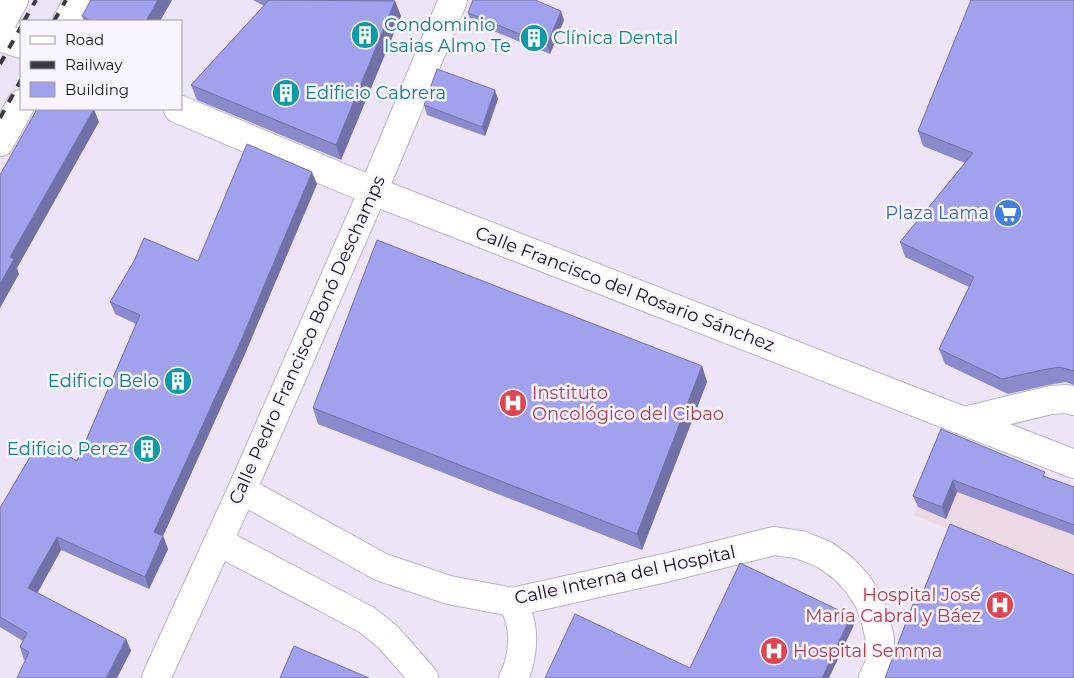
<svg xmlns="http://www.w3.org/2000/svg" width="1074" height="678" font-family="Montserrat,sans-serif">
<rect width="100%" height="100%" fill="#ede5f7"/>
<path fill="#edd8e6" d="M947 434 1074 493V678H894L958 533 913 515Z"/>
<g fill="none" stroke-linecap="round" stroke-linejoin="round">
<defs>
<path id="minor" d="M0 37 21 44
M178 109 373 191 1074 464
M964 421 1051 400 1067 399 1074 401
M242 490 381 567 449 590 513 602 665 568 774 541 801 545 825 555 843 568 857 583 869 601 875 618 880 639V663L873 678
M219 542 367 620 388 637 424 678
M156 678 242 490 373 191 453 0
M513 678C521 665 524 641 521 626 520 618 516 610 513 602"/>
<path id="major" d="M67 21 79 0
M0 25 14 0
M0 142 21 104"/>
</defs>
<use href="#minor" stroke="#bab2c4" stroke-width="30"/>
<use href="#major" stroke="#bab2c4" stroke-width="30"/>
<use href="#minor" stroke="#fff" stroke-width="28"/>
<use href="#major" stroke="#fff" stroke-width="28"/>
<path stroke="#3e3a43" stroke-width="4" stroke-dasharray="9 9" stroke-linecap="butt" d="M24 21 36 0
M54 21 66 0
M0 64 21 27
M0 118 21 80"/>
</g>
<path fill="#8b8acd" d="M91 0H172L160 21H84L82 16Z
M253 0H394L401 16 341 160 197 100 191 85 264 6Z
M1074 0V385L1066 382 1048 385 1008 394 945 364 939 349 969 287 905 257 900 242 965 163 923 146 918 131Z
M468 13 564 20 550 54 471 22Z
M498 99 485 136 427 115 424 105Z
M317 184 244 356 163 536 168 549 149 589 61 550 37 593 126 639 131 651 24 660 20 647 23 641 0 627V508L77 461 136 324 115 314 110 302 198 261Z
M702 366 707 382 642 550 318 424 313 408Z
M941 429 1047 477 1074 487V535L957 492 946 519 918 507 913 496Z"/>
<path fill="#7171a7" d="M158 0H172L160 21H146Z
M395 1 401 16 341 160 336 145Z
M561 11 564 20 550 54 547 45Z
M495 90 498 99 485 136 482 127Z
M94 109 99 122 17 268 19 274 0 308V284L10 257Z
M312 172 317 184 244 356 159 545 154 532Z
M702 366 707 382 642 550 637 534Z
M953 480 957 492 946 519 942 507Z
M163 536 168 549 149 589 145 577Z
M57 537 61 550 33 601 28 588Z
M851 616 854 625 829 678H822Z
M126 639 131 651 117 678H106Z"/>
<path fill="#a2a1ee" stroke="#7171a7" d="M91 0H158L146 21H91L82 16Z
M269 0 395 1 336 145 191 85Z
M473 0H535L561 11 547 45 468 13Z
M971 0H1074V371L1060 367 1042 370 1002 379 939 349 974 277 900 242 973 153 918 131Z
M437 69 495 90 482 127 424 105Z
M37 109H94L10 257 14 259 0 284V175Z
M247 144 312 172 240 343 154 532 163 536 145 577 57 537 28 588 126 639 106 678H17L29 652 20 647 27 633 0 617V508L40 440 77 461 140 315 110 302 134 261 144 238 198 261Z
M377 240 702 366 637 534 313 408Z
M941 429 1045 472 1043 476 1074 487V525L953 480 942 507 913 496Z
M950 524 1074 575V678H885L913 604 918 605Z
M740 563 851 616 822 678H545L575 614 690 668Z
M294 646 369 678H280Z"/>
<defs>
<symbol id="building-disc" viewBox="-11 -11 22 22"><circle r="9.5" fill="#0f9aa8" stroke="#f9f4ff"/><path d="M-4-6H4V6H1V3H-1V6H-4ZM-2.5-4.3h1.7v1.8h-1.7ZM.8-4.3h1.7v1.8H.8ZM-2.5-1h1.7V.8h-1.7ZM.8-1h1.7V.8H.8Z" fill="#fff"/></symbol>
<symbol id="supermarket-disc" viewBox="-11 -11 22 22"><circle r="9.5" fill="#3f7fe0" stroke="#f9f4ff"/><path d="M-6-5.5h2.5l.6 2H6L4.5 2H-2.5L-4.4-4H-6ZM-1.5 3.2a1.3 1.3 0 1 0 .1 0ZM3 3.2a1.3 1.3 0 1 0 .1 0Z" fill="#fff"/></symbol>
<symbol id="hospital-disc" viewBox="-11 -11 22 22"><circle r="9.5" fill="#e0444e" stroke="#f9f4ff"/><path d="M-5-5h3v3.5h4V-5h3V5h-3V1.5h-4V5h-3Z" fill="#fff"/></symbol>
</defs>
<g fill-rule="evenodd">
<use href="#building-disc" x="349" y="19" width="32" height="32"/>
<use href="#building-disc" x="518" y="22" width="32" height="32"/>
<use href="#building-disc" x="270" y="77" width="32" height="32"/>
<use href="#supermarket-disc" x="992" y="197" width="32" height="32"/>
<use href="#building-disc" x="162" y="365" width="32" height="32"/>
<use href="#hospital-disc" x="497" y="387" width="32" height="32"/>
<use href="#building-disc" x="131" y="433" width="32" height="32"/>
<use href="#hospital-disc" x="984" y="589" width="32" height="32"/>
<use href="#hospital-disc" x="758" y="635" width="32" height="32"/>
</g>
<g text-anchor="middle" stroke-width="5" stroke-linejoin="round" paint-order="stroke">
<g font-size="18" fill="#0d838f" stroke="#f9f4ff" text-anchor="start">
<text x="384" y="31">Condominio<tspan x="384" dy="21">Isaias Almo Te</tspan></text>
<text x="553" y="44">Clínica Dental</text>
<text x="305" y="99">Edificio Cabrera</text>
<text x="159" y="387" text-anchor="end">Edificio Belo</text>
<text x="128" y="455" text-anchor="end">Edificio Perez</text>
</g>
<g font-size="18" fill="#366cbe" stroke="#f9f4ff" text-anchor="end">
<text x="989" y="219">Plaza Lama</text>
</g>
<g font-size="18" fill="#17141b" stroke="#f9f4ff">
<text transform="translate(625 289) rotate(21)" y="6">Calle Francisco del Rosario Sánchez</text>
<text transform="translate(307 340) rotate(-66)" y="6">Calle Pedro Francisco Bonó Deschamps</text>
<text transform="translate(625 575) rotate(-12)" y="6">Calle Interna del Hospital</text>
</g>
<g font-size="18" fill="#be3a42" stroke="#f9f4ff" text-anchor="start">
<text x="532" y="399">Instituto<tspan x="532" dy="21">Oncológico del Cibao</tspan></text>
<text x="981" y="601" text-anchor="end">Hospital José<tspan x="981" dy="21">María Cabral y Báez</tspan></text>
<text x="793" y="657">Hospital Semma</text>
</g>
</g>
<rect x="20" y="20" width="162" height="90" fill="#f9f4ff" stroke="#9f9aa4"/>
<rect x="30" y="36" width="25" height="8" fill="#ffffff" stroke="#9f9aa4"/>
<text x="65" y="45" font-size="15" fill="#17141b">Road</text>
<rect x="30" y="61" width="25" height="8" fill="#3e3a43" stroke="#9f9aa4"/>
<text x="65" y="70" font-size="15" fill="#17141b">Railway</text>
<rect x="30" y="82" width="25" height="15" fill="#a2a1ee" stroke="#9f9aa4"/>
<text x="65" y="95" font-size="15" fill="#17141b">Building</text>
</svg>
